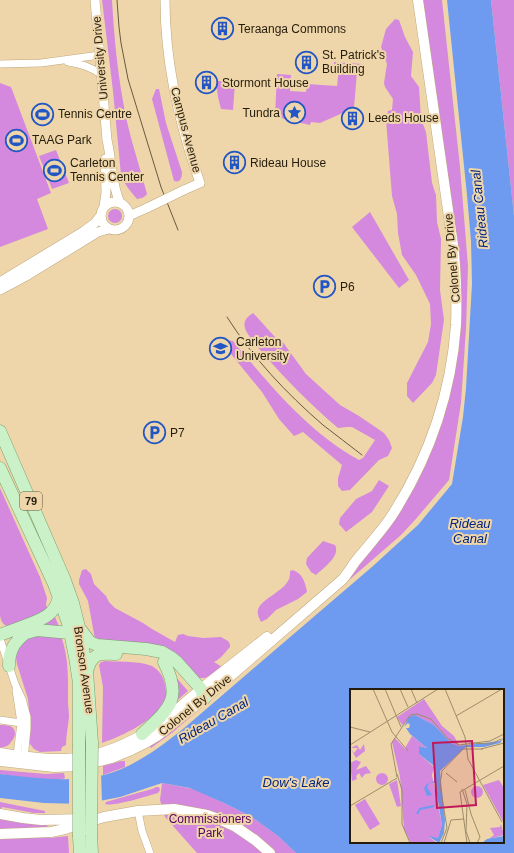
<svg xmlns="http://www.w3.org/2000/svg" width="514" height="853" font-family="Arial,sans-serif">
<rect width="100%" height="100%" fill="#eed6aa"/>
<path fill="#d489de" d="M102 0H112C114 34 117 68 123 101 128 133 139 163 147 194 144 198 142 198 137 199 131 192 124 184 121 175L113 91Z
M422 0H442L460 167 468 266 466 329 461 403 449 480 415 520 401 535 333 594 216 695 173 732 151 748 148 744 356 569 374 547 396 517 416 484 434 443 449 398 456 361 460 327Z
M491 0H514V216Z
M395 19 399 20 405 37 413 52 411 76 419 87 421 119 426 132 432 183 436 195 437 222 441 239 440 290 444 320 436 375 432 383 413 403 407 396V383L428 342 431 324 430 304 416 275 402 255 398 233 397 214 392 196 386 120 388 111 392 110 393 99 385 87 384 83 387 64 381 47 386 29Z
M334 62 362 64V69L357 72 354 108 320 123 311 122 310 125 288 120 275 116 277 74 291 75 290 91 306 92 307 84 337 86 339 69H334Z
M216 81H225V84L235 83 233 110 221 109 218 97Z
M0 83 11 87 51 193 37 199 48 229 0 247Z
M156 89H159L166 123 182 172C182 177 181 183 174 181L152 99Z
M56 150 69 183 52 189 39 156Z
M108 216a7 7 0 1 1 14 0a7 7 0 1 1-14 0Z
M370 212 409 280 399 288 352 227Z
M253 313 256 316 274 336 282 341 306 374 340 405 359 416 384 433 389 440 392 448 388 456 379 460 350 490 342 491 338 486V478L342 465 303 432 294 436 279 419 262 392 231 354 228 340 233 341C270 385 307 431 359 460L363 458 375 440 352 427H347L338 428C310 404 285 379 261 351 257 346 247 335 245 328 243 321 247 317 253 313Z
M379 480 389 486 372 512 346 532 339 524 340 518 356 499 372 491Z
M0 488 40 577 47 598 46 604 47 608 48 610 44 614 7 626C2 624 1 620 0 616Z
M323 541 335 545C341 556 323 568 316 575L311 572 306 564 307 558Z
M86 569 91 574 94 584 106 596 109 602 115 608 143 623 152 629 175 642 178 635 183 634 188 636 203 638 221 637 228 641 230 644V647C225 652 221 659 214 662L222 667 209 676 205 678H199L178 658 95 639 88 601 79 584V580L82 570Z
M293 570C303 574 305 582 307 592L298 599 276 610 267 619 261 622C259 618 257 614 258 610 260 600 282 592 288 581 290 578 290 575 290 571Z
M55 617 60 629 33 626 53 618Z
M33 636 59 637 62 639C69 660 68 680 68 702 68 707 69 712 69 717 68 727 66 736 66 745L62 747 61 751 40 752 34 749 30 744 28 735 30 721 28 699 17 664 16 658 17 651 24 640Z
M106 661C118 662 141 661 152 666 159 670 164 677 165 685 166 690 167 696 165 700 155 721 122 736 102 743L103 687 99 665 101 662Z
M173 674 188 691 174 703Z
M0 725C3 725 7 725 10 726 17 729 16 737 11 742 9 746 4 747 0 748Z
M121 761H125V767L103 775V766Z
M0 770 46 774 64 773 65 778 63 779H37L0 774Z
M162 783 194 789 224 803 252 817 278 836 296 853H197L165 817 160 800Z
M156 787H159L160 790 158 793C147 796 114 807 105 804L106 802 141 792 152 789Z
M0 802 45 811V813H34L2 807 0 810Z
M0 818 18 822 47 825 48 828 0 831Z
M68 836 69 853H0V838L49 837 50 838Z"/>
<path fill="#6e9af0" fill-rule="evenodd" d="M447 0H491L514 216V853H296L278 836 252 817 224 803 190 788 162 783 120 797 84 804 44 803 0 798V774C34 778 70 783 104 775 134 767 159 748 183 729L373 566 418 525 452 484 463 417 466 388 472 284 471 241 467 195ZM351 690H503V842H351Z"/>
<path fill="#eed6aa" d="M101 773 102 803 84 806H69V777L85 776Z"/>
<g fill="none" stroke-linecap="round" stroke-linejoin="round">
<defs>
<path id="minor" d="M68 62C82 64 90 67 101 74
M0 64 41 63 100 55
M0 639 15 684 22 699 27 717V729L25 749 24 756 21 760
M16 690 21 723 17 755 18 759
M0 720 21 723
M138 811 142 831 150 853"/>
<path id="tertiary" d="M95 0 107 140C112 161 111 183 120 203
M165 0C165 63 179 124 200 183L184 190
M101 216a14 14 0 1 1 28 0a14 14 0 1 1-28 0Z
M104 207 106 192 105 159
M129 216 149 207
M0 282 84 231 95 223 101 215
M0 290 28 275 98 232 109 229"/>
<path id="secondary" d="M0 753C21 756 43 760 65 759 97 759 133 742 160 724L201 689 267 637
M0 761 54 767 80 766 112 758 129 751 147 742 157 736 204 699 343 579C347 574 351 568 355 562 367 547 380 533 391 517 428 460 451 394 456 325 457 301 456 277 454 252L418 0
M0 814 23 818 41 820 85 819
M0 834 51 832 65 829 104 817 138 811 174 809 207 815 221 820 236 827 255 840 270 853"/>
<path id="primary" d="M0 431 64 578 73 603 79 627 87 671 92 743
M0 468 54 584 68 623 75 657 79 683V745
M81 630 90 642 97 645 146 649 162 652 172 658 177 662 201 689 204 699
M23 634 37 630 70 633
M0 635C8 632 16 629 24 626 40 620 55 616 59 597
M9 666C9 650 14 642 27 632
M87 671C92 653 99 653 116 654
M142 734C169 709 183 699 164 662
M91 834 92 853
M79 837 80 853"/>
</defs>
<use href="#minor" stroke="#bfa87d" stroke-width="8"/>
<use href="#tertiary" stroke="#bfa87d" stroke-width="10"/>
<use href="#secondary" stroke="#bfa87d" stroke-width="11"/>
<use href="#primary" stroke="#7aa06e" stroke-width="13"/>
<use href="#minor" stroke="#fff" stroke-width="7"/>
<use href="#tertiary" stroke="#fff" stroke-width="9"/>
<use href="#secondary" stroke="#fff" stroke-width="10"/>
<use href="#primary" stroke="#cbf1c8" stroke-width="12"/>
<path stroke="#685a40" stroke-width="1" d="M117 0 119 27 121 43 128 79 161 187 178 230
M227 317C253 358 286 393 323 425 336 435 349 445 362 455"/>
<defs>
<path id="tertiary-bridge" d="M149 207 184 190"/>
<path id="primary-bridge" d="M91 834 92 743
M79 837V745"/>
</defs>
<use href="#tertiary-bridge" stroke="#bfa87d" stroke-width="10" stroke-linecap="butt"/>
<use href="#primary-bridge" stroke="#7aa06e" stroke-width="13" stroke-linecap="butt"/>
<use href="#tertiary-bridge" stroke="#fff" stroke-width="9"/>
<use href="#primary-bridge" stroke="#cbf1c8" stroke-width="12"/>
</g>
<defs>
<symbol id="building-ring" viewBox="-11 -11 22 22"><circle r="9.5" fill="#eed6aa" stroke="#2256c4" stroke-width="1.5"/><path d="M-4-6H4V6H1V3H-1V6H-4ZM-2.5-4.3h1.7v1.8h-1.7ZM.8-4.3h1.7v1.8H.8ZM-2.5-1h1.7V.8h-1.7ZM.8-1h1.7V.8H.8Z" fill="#2256c4"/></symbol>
<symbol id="sight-ring" viewBox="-11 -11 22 22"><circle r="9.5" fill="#eed6aa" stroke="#2256c4" stroke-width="1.5"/><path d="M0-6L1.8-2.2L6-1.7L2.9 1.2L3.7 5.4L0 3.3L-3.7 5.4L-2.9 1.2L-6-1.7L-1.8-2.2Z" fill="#2256c4"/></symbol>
<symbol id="stadium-ring" viewBox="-11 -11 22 22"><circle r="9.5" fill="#eed6aa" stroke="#2256c4" stroke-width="1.5"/><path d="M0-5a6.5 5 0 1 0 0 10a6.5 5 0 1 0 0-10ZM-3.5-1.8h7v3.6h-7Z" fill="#2256c4"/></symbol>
<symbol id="parking-ring" viewBox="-11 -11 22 22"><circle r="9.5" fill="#eed6aa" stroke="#2256c4" stroke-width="1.5"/><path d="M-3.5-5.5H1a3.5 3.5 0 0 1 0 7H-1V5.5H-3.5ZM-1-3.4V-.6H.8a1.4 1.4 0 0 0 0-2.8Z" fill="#2256c4"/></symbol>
<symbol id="university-ring" viewBox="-11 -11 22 22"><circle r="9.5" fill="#eed6aa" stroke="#2256c4" stroke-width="1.5"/><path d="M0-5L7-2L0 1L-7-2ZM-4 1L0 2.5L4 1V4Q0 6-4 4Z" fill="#2256c4"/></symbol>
</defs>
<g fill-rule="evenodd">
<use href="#building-ring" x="210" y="16" width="25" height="25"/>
<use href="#building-ring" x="294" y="50" width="25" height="25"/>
<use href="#building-ring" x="194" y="70" width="25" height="25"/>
<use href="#sight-ring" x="282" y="100" width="25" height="25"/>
<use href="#stadium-ring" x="30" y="102" width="25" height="25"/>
<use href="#building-ring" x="340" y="106" width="25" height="25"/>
<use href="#stadium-ring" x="4" y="128" width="25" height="25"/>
<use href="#building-ring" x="222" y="150" width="25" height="25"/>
<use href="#stadium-ring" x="42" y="158" width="25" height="25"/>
<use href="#parking-ring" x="312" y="274" width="25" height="25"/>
<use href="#university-ring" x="208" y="336" width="25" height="25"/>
<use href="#parking-ring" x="142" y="420" width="25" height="25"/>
</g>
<g text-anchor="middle" stroke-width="4" stroke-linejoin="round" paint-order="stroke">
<rect fill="#eed6aa" stroke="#61543b" stroke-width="1" x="20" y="492" width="22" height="18" rx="3"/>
<g font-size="11" font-weight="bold" fill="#251c0b">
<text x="31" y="505">79</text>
</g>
<g font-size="12" fill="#251c0b" stroke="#eed6aa" text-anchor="start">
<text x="238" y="33">Teraanga Commons</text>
<text x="322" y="59">St. Patrick's<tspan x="322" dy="14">Building</tspan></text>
<text x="222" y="87">Stormont House</text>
<text x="280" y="117" text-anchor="end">Tundra</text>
<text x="58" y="118">Tennis Centre</text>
<text x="368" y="122">Leeds House</text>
<text x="32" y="144">TAAG Park</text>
<text x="70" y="167">Carleton<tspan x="70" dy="14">Tennis Center</tspan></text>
<text x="250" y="167">Rideau House</text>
<text x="340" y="291">P6</text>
<text x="236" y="346">Carleton<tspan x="236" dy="14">University</tspan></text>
<text x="170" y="437">P7</text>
</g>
<g font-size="12" fill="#251c0b" stroke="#eed6aa">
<text transform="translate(100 58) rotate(-95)" y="4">University Drive</text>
<text transform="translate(186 130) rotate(75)" y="4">Campus Avenue</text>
<text transform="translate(452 258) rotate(-95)" y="4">Colonel By Drive</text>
<text transform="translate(84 670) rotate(82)" y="4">Bronson Avenue</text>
<text transform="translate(195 705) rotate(-39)" y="4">Colonel By Drive</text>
</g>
<g font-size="12" fill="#590064" stroke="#eed6aa">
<text x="210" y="823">Commissioners<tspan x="210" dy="14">Park</tspan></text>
</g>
<g font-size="13" font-style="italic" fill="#002481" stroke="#eed6aa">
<text transform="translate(479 209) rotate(-96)" y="5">Rideau Canal</text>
<text x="470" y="528">Rideau<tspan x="470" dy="15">Canal</tspan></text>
<text transform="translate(213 720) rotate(-30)" y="5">Rideau Canal</text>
<text x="296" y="787">Dow's Lake</text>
</g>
</g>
<g transform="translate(350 689)">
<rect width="154" height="154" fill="#eed6aa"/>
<path d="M74 10 92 37 104 47 110 58 101 54 84 36 65 26 52 36 47 28ZM62 47 77 59 70 57 69 65 84 78 82 86 92 136 88 149 79 148 87 154H61L54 140 50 88 42 53 45 49 57 62 55 59ZM14 55 15 62 6 69 1 60 4 64 8 59H1L7 56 10 61ZM6 71 11 73 6 81 16 77 21 84 15 85 12 89 9 84 6 87 7 90 2 92 0 74ZM26 90a6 6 0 1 1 12 0a6 6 0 1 1-12 0ZM47 91 51 117 47 118 39 95ZM149 91 154 99V134L133 96ZM121 103a6 6 0 1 1 12 0a6 6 0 1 1-12 0ZM15 110 30 135 20 141 5 116ZM151 135 154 146 139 150 144 146 140 139 150 138Z" fill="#d489de"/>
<path d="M65 26 84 36 101 54 108 57 150 52 154 48 150 54 134 58H116L90 82 95 131 94 144 89 154 78 147 88 149 92 136 85 94 80 93 77 98 82 106 77 107 74 99 77 95 84 92V77L69 65V57L77 59 60 45 56 39H59L60 36 58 34 54 38 59 28ZM154 147V154H132L137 150Z" fill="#6e9af0"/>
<path fill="none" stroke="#6e9af0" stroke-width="2" d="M67 125 70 120 84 117"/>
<path fill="none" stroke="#9e8c6a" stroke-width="1" d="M23 0 42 43 58 62M35 0 51 38M50 0 58 18M61 0 67 14M95 0 115 48 118 70 152 133M106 27 152 0M0 38 20 43M99 50 109 56 140 52 154 45M121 54 141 55 151 50M0 56 88 0M131 60 154 54M96 84 107 93M47 85 52 101V135L60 154M47 88 41 55 60 26 67 25 81 30 99 51M112 100 117 115 116 142 120 154M115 101 121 125 130 148 127 154M0 117 47 89M91 154 97 139 90 96 92 82 113 60H133M94 154 101 131 114 130M117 154 110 103 154 77"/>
<path fill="#c2185b" fill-opacity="0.15" stroke="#c2185b" stroke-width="2" d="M122 52 126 116 87 119 83 54Z"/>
<rect width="154" height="154" fill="none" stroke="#251c0b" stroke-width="2"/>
</g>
</svg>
